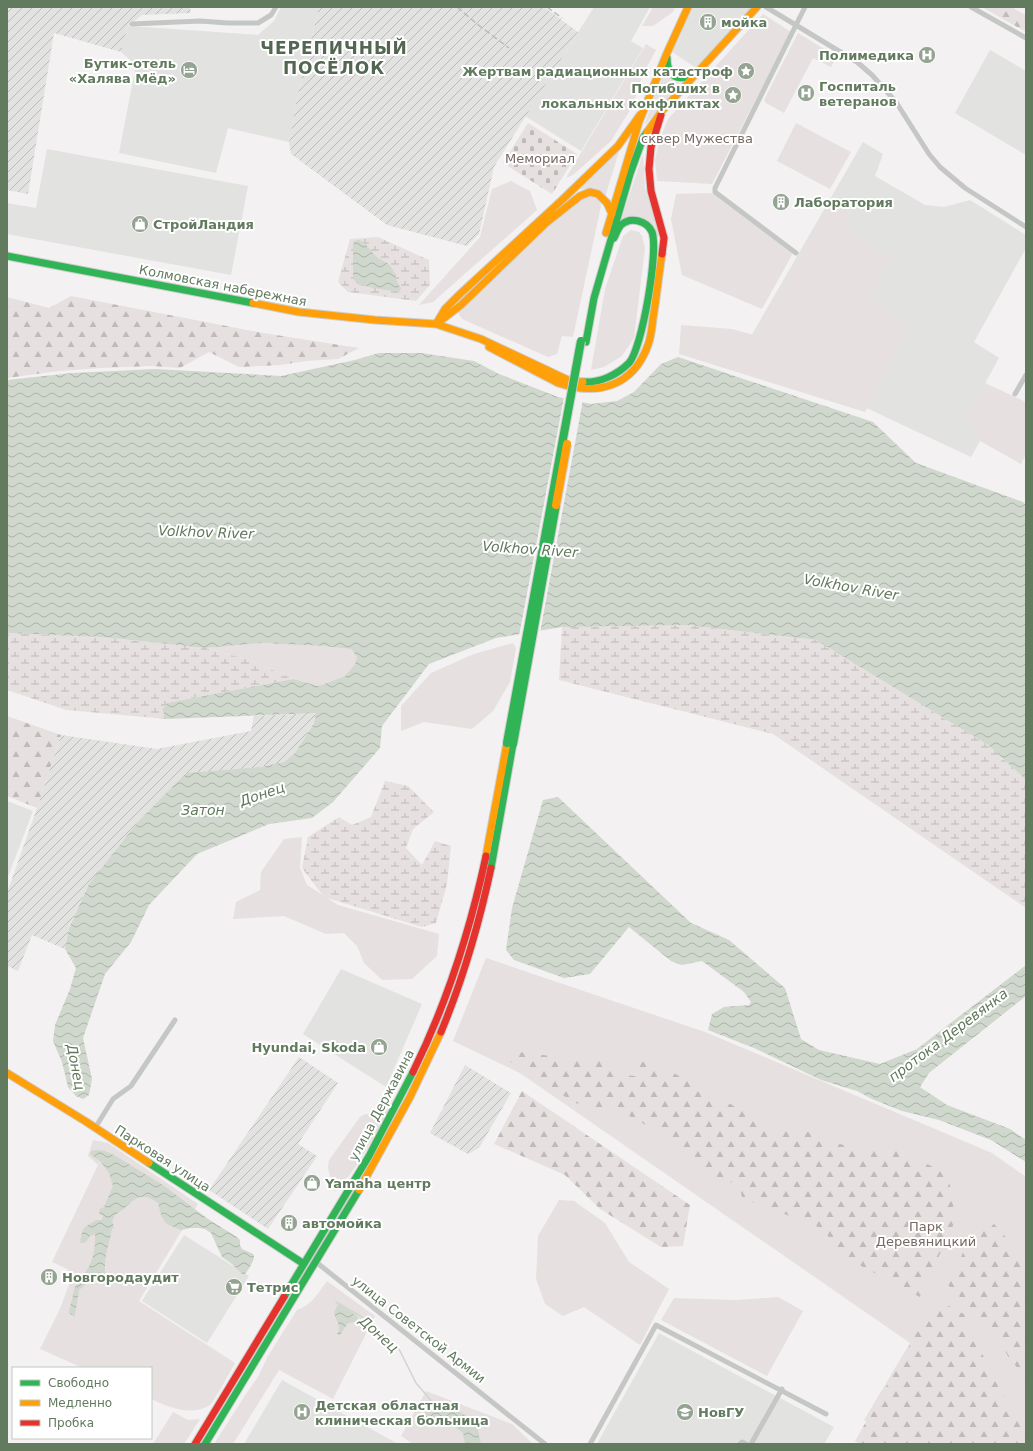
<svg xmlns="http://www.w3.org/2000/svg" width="1033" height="1451" font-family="'DejaVu Sans',sans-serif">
<defs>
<pattern id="industrial-furrows" width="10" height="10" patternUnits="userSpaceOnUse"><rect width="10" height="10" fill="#e2e2e0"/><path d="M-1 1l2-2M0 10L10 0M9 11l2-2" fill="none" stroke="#bbbcb9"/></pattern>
<pattern id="forest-firs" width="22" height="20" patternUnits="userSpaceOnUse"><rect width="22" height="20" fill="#e6e0e0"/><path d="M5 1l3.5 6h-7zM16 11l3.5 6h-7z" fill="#bebbb9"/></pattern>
<pattern id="wetland-marsh" width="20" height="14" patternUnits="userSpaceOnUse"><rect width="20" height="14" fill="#e6e0e0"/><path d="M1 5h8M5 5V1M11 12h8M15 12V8" fill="none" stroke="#bebbb9"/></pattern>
<pattern id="cemetery-stones" width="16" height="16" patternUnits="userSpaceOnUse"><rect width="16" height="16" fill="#e6e0e0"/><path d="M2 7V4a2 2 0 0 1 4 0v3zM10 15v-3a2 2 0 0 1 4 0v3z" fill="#bebbb9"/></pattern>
<pattern id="water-waves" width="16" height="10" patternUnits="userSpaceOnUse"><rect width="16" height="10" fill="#d0d7cc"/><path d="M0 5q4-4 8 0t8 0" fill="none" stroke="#acb3a9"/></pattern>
</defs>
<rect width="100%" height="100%" fill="#f3f1f2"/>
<path fill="#e2e2e0" d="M281 7H319L297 98 289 142 228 128 216 173 119 153 136 65 121 52 128 26 258 35 274 21Z
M594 7H650L631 41 643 48 581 151 525 116Z
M692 7H753L696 68 671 51Z
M990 50 1026 71V155L955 113Z
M863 142 883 154 875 176 925 205 944 207 970 200 1026 235V248L974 342 999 358 966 418 980 441 971 457 743 350Z
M47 149 248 186 231 275 7 234V203L36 208Z
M7 801 33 811 7 879Z
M341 969 422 1004 386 1087 303 1034Z
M184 1235 249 1276 207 1343 142 1301Z
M659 1333 834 1427 824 1444H597Z
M282 1380 398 1444H244Z"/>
<path fill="url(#industrial-furrows)" d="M7 7H190L191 13 142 15 128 26 121 52 54 33 28 194 7 190Z
M319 7H544L578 32 494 167 479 234 467 246 387 225 291 154 289 142 297 98Z
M316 713 314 722 295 753 284 762 261 767 167 792 137 823 89 884 69 927 65 949 32 935 18 971 7 966V893L37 808 61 735 157 749 251 731 254 716Z
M299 1057 338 1083 298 1144 317 1156 268 1229 209 1190Z
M465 1065 511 1093 479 1148 468 1154 430 1133Z"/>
<path fill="#e6e0e0" d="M653 7H675L673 12 653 26H642Z
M763 14 791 32 712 184 657 181 655 160 660 138 668 119Z
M798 33 837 57 831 67 813 58 784 113 766 103 764 100Z
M646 44 656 50 642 76 633 105 611 141 573 175 566 178Z
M664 70C667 78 673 82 681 83L644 126Z
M796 123 851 152 830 189 777 161Z
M621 145 605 197C594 189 589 188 576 190Z
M643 154 645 188 657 224 658 236 650 224 637 217 621 220Z
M511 181 530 191 537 210 433 302 419 305 480 237 492 189Z
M712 193 793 253 762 309 682 275 671 219 676 194Z
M589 195 599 200 601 206 573 337 562 336 557 354 548 357 462 319 457 311 563 211 580 198Z
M833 198 851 216 843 229 892 256 868 300 910 323 865 412 679 354 681 325 732 329 754 335Z
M631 230 639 232 642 236 645 248 634 338 622 356 604 367 591 370 605 289 623 236Z
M985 383 1026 402V454L1021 464 980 441 965 418Z
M262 643 323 646 351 649 357 657 355 664 345 676 319 686 293 679 250 660 205 648Z
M513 643 516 648 510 682 493 711 472 729 424 722 401 731V706L431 673 474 654Z
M302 837 300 868 307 885 338 905 439 934 437 956 412 979 382 980 364 963 357 946 344 933 326 934 284 916 233 919 236 902 260 890 261 872 284 839Z
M486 958 705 1032 992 1153 1026 1177V1444H907L864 1420 910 1343 520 1073 453 1041Z
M386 1109 388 1110V1112C372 1139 358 1168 336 1191H334L328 1168 329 1160 360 1117 363 1115Z
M93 1140 108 1143 198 1204 139 1301 235 1363C231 1370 214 1402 210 1405 192 1417 168 1407 151 1399V1368H83L40 1349 60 1309 72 1276 67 1269 52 1262 98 1165 88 1156Z
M559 1200 574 1201 605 1223 629 1262 669 1289 640 1345 584 1307 563 1316 545 1304 536 1279 538 1236Z
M343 1207 346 1208 202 1444H198Z
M327 1281 375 1316 333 1399 279 1370 233 1444H214L246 1394 258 1377 268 1356 297 1310C311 1306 318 1293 327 1281Z
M778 1297 803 1311 767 1376 661 1320 674 1298 736 1300Z
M426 1391 512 1424 533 1444H413L401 1436Z
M173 1412 188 1420 200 1419 184 1444H153Z"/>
<path fill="url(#forest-firs)" d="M982 7H1011L1026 15V32Z
M71 296 263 333 359 348 338 359 306 361 280 365 239 367 209 352 180 368 152 366 102 368 59 371 7 378V297L49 308Z
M7 716 61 735 37 808 7 796Z
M512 1051 589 1061 618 1060V1075L637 1076 639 1061 657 1064 745 1112 768 1132 805 1131 854 1149 899 1148 947 1175 951 1189 955 1221 920 1297 848 1259 821 1228 742 1198 740 1186 698 1169 651 1128 626 1114 575 1103 503 1057Z
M522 1091 690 1205 683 1246 661 1247 600 1209 565 1175 494 1144Z
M994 1224 1026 1260V1378L1009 1358 993 1330 948 1285 974 1229Z
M943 1303 964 1314 971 1331 1007 1404 1026 1430V1444H860L855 1441 920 1327Z"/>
<path fill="url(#wetland-marsh)" d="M378 237 429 260 430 285 416 301 348 292 338 282 350 239Z
M687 625 816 640 988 745 1026 780V908L773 734 559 680 562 627Z
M7 633 103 637 205 648 250 660 293 679 167 703 162 710 167 719 66 710 7 690Z
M385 781 408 786 434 812 413 829 406 848 422 865 435 841 451 846 447 884 436 923 422 927 324 897 302 868 308 837 339 817 352 825 371 817Z"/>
<path fill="url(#cemetery-stones)" d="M528 123 577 154 552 194 503 163Z"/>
<path fill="url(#water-waves)" d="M359 240C368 243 370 252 377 257 382 261 388 262 392 268 396 275 396 282 401 288L400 291C394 292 365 287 359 284 356 283 355 281 353 277V246L354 241Z
M379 353H421L474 361 499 374 558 397 591 404 617 401 634 392 661 364 678 357 873 422 916 463 1023 502 1026 505V780L988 745 816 640 687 625 562 627 496 638 429 664 382 726 380 748 333 802 312 818 269 824 197 854 149 905 131 942 105 974 83 1038 92 1079 89 1095 83 1099 76 1096 68 1087 62 1062 53 1041 55 1025 70 989 76 968 65 949 69 928 89 884 137 823 167 792 187 773 261 767 284 762 295 753 314 723 316 713 167 719 162 710 167 703 293 679 319 686 345 676 355 664 357 657 351 649 323 646 262 643 205 648 103 637 7 633V380L72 373 155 369 281 376 355 360Z
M558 797 691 923 729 940 785 988 801 1039 819 1050 880 1064 917 1049 1026 965V996L929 1073 920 1087 947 1105 1010 1129 1026 1140V1162L991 1140 939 1120 902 1111 872 1099 857 1091 821 1080 754 1048 708 1030 712 1014 724 1007 749 1005 751 1002 744 992 702 961 682 965 671 961 629 927 590 974 564 978 514 960 506 950 512 908 543 800Z
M98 1150 105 1151 114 1155 163 1185 208 1219 237 1237 240 1240V1245L242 1249 253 1254 254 1256C254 1262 248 1270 245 1274H242L232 1264 222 1257 211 1233 205 1229 199 1228H190L181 1230 169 1225 165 1222 161 1215 158 1203C136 1187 132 1206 115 1215L112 1221 114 1227 112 1229C110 1240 106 1251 105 1264 105 1267 105 1270 105 1274L87 1282 85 1285 79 1290 75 1315 74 1316 70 1314 69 1311 75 1287 78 1283H76L75 1280C92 1273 96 1249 95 1234L90 1236 86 1242 81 1243C79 1237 80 1243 81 1237 84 1224 87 1227 96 1220H102L103 1216 99 1213 100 1209 104 1207 113 1186 109 1173 101 1162 90 1154 91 1151Z
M338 1304 342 1306 357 1316 358 1318 355 1322 348 1323 340 1335 337 1334C342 1326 336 1321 334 1313Z
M438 1402 457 1410 476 1422 481 1444H465L463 1433 450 1423H424L425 1409Z"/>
<path fill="#f3f1f2" d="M564 397 583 400 540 633 519 636Z"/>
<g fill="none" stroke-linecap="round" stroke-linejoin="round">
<path stroke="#d0d7cc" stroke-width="1.5" d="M336 1302 362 1317 384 1334 399 1349 416 1383 435 1405"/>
<defs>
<path id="fast" d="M667 58C667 77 678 82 694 74
M7 256 253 303
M586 342 594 298 630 174 643 138 647 132
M583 382C600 383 617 375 629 363 642 349 659 250 652 232 647 221 631 216 621 225 618 228 616 234 614 238
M491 868 513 744
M149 1163 304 1264
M284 1297 369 1156 413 1072
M205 1444 359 1190"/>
<path id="slow" d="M647 132 662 111 757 7
M606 233 639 122 667 53 688 7
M253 303 299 312 375 320 436 324 481 339 568 380 583 382
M439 322 461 305 546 223 580 196 590 192 598 194 607 203 612 214
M436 324 445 309 460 294 562 200 618 146 640 115
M489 347 558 383C597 396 633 387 648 345 652 335 652 323 654 312 657 293 659 273 662 254
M486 856 507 743
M7 1073 85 1121 149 1163
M359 1190 410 1097 441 1032"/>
<path id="jam" d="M661 115 651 147 649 169 651 191 664 238 662 254
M441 1032C463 979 479 924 491 868
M413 1072C447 1003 470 931 486 856
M195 1444 284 1297"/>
</defs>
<use href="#fast" stroke="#cdcecd" stroke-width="9"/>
<use href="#slow" stroke="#cdcecd" stroke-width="9"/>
<use href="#jam" stroke="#cdcecd" stroke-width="9"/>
<path stroke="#c5c7c5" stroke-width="5" d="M766 7 857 62 872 75 896 102 929 154 940 167 965 188 1026 227
M971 7 1026 38
M132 24 200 21 228 23H258L271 15 276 7
M796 253 715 192V188L805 7
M1015 394 1026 375
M95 1128 113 1099 131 1086 175 1020
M316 1262 545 1444
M590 1444 656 1325 826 1414
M740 1444 742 1442 746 1444
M751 1444 782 1389"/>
<use href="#fast" stroke="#30b455" stroke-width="7"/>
<use href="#slow" stroke="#ff9f0a" stroke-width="7"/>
<use href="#jam" stroke="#e5322d" stroke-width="7"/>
<path stroke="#bbbdbb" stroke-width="1.5" stroke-dasharray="6 3" stroke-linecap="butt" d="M457 7 477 24 509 48
M547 7 562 18"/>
<defs>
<path id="fast-bridge" d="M507 743 581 341
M513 744 556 505"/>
<path id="slow-bridge" d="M556 505 567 444"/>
</defs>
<use href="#fast-bridge" stroke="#cececd" stroke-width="10" stroke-linecap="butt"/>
<use href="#slow-bridge" stroke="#cececd" stroke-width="10" stroke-linecap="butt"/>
<use href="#fast-bridge" stroke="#30b455" stroke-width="8"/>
<use href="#slow-bridge" stroke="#ff9f0a" stroke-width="8"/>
</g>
<defs>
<symbol id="building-disc" viewBox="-11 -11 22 22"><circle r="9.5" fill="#95a492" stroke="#fff"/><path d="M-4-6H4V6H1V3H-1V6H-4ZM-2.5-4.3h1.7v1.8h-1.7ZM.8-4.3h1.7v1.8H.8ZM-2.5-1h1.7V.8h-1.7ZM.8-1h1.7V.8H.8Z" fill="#fff"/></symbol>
<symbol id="hospital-disc" viewBox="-11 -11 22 22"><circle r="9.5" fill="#95a492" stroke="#fff"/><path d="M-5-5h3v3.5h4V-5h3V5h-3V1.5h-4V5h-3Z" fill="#fff"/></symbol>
<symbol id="hotel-disc" viewBox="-11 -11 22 22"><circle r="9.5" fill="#95a492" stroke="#fff"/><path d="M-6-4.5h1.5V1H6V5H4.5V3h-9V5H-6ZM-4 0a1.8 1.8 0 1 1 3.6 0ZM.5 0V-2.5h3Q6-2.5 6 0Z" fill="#fff"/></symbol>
<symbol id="sight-disc" viewBox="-11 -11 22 22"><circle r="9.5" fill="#95a492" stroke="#fff"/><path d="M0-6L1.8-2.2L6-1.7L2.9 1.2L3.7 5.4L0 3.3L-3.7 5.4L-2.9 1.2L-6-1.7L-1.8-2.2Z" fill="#fff"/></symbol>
<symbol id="shop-disc" viewBox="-11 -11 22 22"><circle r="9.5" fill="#95a492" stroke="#fff"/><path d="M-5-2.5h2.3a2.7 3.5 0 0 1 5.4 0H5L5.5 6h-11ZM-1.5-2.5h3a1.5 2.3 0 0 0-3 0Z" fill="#fff"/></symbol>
<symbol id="supermarket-disc" viewBox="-11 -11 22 22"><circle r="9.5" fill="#95a492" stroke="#fff"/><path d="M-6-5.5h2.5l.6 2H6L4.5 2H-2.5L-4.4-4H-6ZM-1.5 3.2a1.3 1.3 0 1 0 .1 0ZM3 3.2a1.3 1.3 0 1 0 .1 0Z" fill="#fff"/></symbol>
<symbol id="university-disc" viewBox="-11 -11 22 22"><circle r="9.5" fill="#95a492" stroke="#fff"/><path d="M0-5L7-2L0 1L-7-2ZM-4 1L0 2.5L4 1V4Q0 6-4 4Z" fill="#fff"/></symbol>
</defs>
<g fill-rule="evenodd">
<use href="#building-disc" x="698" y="12" width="20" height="20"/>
<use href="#hospital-disc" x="917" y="45" width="20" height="20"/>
<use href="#hotel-disc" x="179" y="60" width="20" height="20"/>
<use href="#sight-disc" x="736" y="61" width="20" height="20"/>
<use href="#hospital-disc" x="796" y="83" width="20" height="20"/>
<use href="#sight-disc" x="723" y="85" width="20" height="20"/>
<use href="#building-disc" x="771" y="192" width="20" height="20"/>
<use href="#shop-disc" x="130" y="214" width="20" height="20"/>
<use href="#shop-disc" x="369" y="1037" width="20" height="20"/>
<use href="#shop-disc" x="302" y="1173" width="20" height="20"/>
<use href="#building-disc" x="279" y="1213" width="20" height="20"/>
<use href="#building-disc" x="39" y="1267" width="20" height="20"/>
<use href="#supermarket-disc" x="224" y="1277" width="20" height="20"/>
<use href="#hospital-disc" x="292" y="1402" width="20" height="20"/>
<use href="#university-disc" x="675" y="1402" width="20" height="20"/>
</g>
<g text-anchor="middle" stroke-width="4" stroke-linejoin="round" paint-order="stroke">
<g font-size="13" font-weight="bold" fill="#627b5f" stroke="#fff" text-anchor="start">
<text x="721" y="27">мойка</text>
<text x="914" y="60" text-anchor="end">Полимедика</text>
<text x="176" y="68" text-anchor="end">Бутик-отель<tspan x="176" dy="15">«Халява Мёд»</tspan></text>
<text x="733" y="76" text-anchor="end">Жертвам радиационных катастроф</text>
<text x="819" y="91">Госпиталь<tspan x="819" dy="15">ветеранов</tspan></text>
<text x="720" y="93" text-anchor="end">Погибших в<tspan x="720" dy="15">локальных конфликтах</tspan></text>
<text x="794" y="207">Лаборатория</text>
<text x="153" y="229">СтройЛандия</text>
<text x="366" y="1052" text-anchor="end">Hyundai, Skoda</text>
<text x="325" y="1188">Yamaha центр</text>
<text x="302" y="1228">автомойка</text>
<text x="62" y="1282">Новгородаудит</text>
<text x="247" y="1292">Тетрис</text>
<text x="315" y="1410">Детская областная<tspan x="315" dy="15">клиническая больница</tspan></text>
<text x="698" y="1417">НовГУ</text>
</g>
<g font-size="13" fill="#786862" stroke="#fff">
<text x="697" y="143">сквер Мужества</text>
<text x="540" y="163">Мемориал</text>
<text x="926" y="1231">Парк<tspan x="926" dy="15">Деревяницкий</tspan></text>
</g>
<g font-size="13" fill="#627b5f" stroke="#fff">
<text transform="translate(223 285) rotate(11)" y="5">Колмовская набережная</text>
<text transform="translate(381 1105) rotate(-62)" y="5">улица Державина</text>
<text transform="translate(163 1158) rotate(33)" y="5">Парковая улица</text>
<text transform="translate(419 1329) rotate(38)" y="5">улица Советской Армии</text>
</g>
<g font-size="14" font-style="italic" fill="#61785a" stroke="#fff">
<text transform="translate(206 532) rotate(2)" y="5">Volkhov River</text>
<text transform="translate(530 549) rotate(4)" y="5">Volkhov River</text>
<text transform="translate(851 587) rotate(10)" y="5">Volkhov River</text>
<text transform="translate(262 794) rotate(-19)" y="5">Донец</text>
<text x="203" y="815">Затон</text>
<text transform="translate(948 1035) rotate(-37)" y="5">протока Деревянка</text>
<text transform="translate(76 1067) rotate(79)" y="5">Донец</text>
<text transform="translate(379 1334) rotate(42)" y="5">Донец</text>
</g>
<g font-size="17" font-weight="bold" letter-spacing="1" fill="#536651" stroke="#fff">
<text x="334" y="54">ЧЕРЕПИЧНЫЙ<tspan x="334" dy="20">ПОСЁЛОК</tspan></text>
</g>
</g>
<rect width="1033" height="1451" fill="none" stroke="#627b5f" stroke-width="16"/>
<rect x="12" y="1367" width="140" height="72" fill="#ffffff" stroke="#c0cabf"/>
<rect x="20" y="1380" width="20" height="6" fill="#30b455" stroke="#c0cabf"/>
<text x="48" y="1387" font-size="12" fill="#627b5f">Свободно</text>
<rect x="20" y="1400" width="20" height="6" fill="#ff9f0a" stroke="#c0cabf"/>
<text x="48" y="1407" font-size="12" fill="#627b5f">Медленно</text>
<rect x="20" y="1420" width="20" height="6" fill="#e5322d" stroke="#c0cabf"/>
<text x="48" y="1427" font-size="12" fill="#627b5f">Пробка</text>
</svg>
